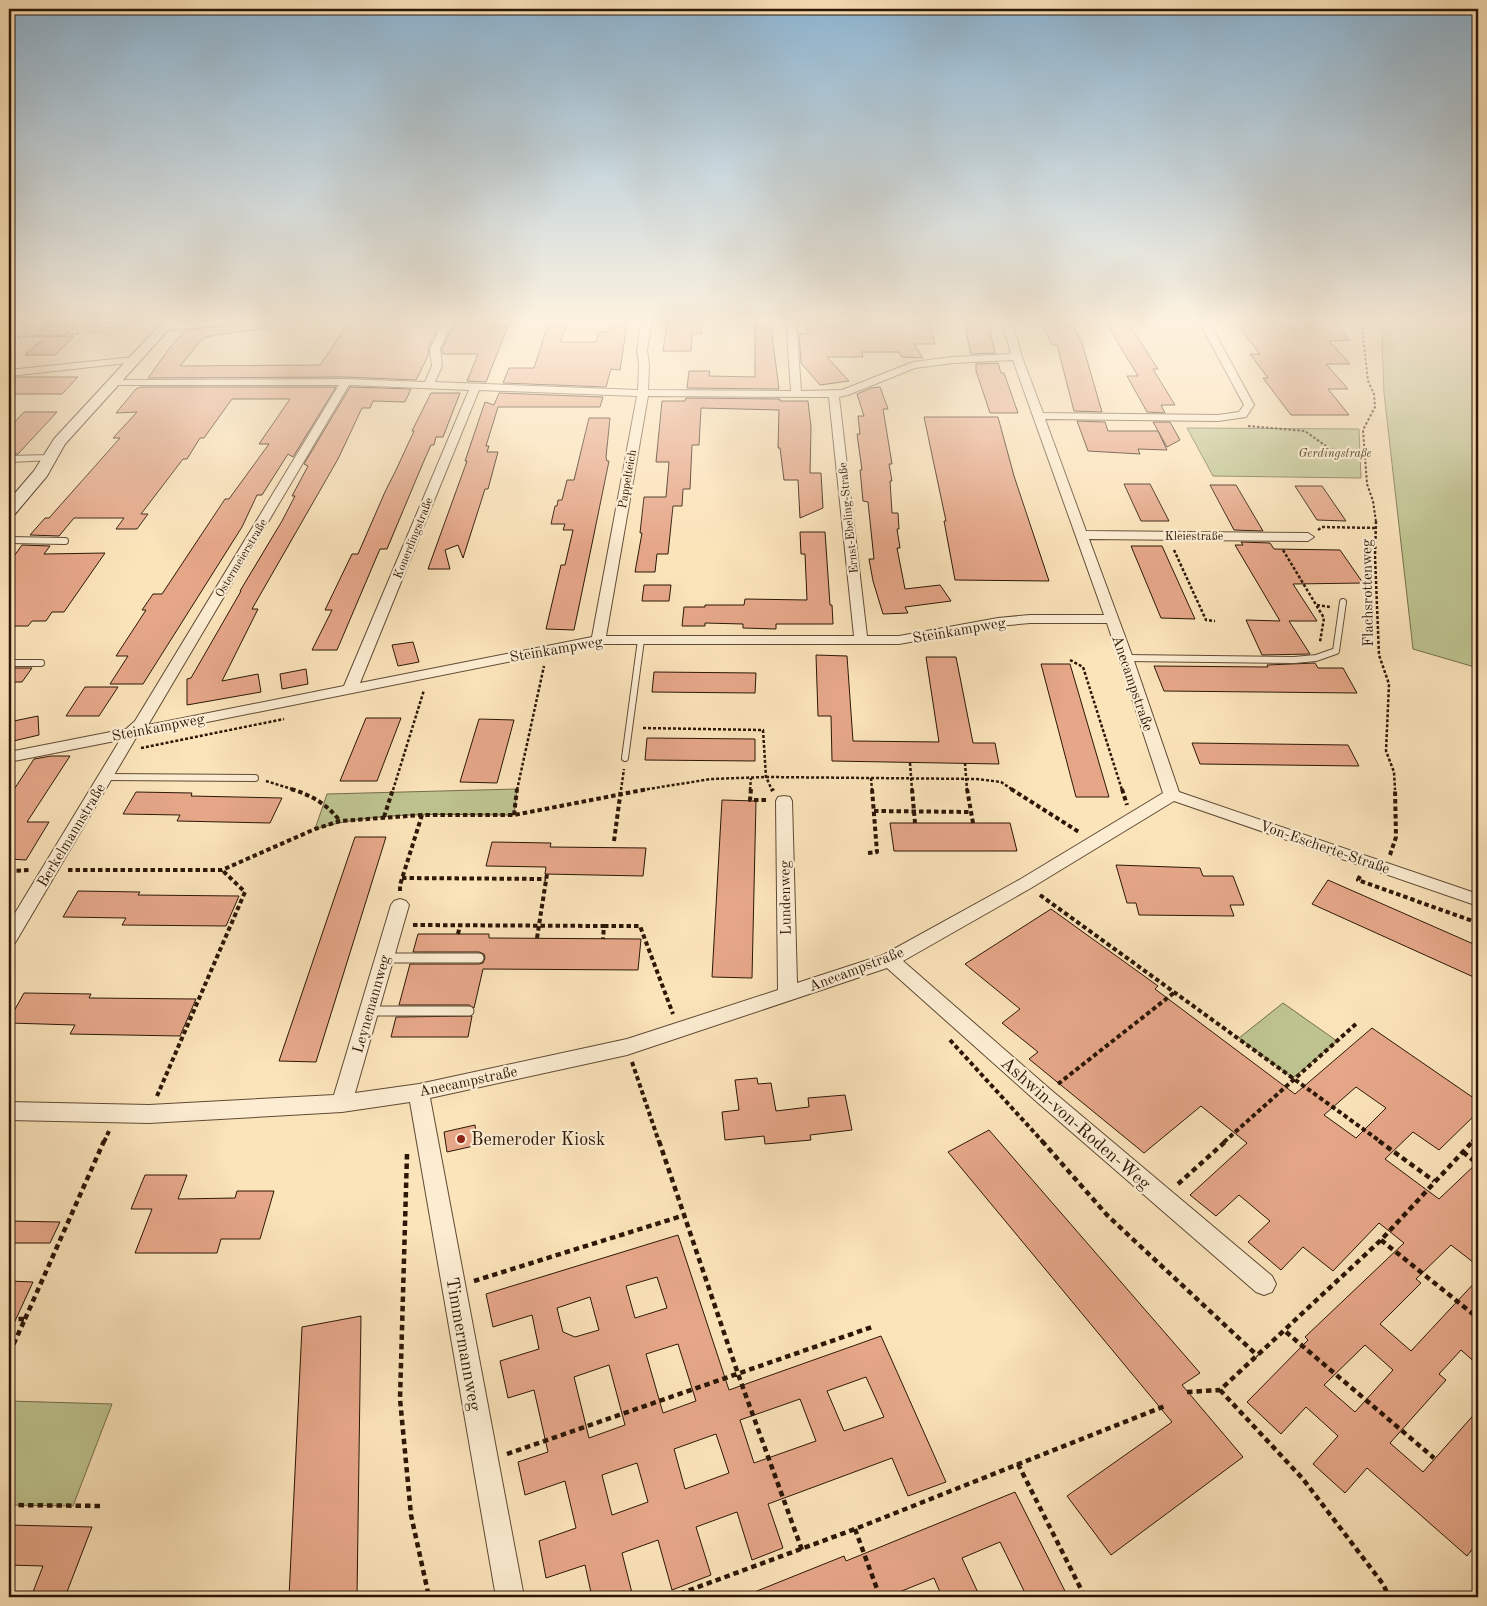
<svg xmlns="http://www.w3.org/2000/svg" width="1487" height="1606" font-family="'Old Standard TT',serif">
<rect width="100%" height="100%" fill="#fbe3ba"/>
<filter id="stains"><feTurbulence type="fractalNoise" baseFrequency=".004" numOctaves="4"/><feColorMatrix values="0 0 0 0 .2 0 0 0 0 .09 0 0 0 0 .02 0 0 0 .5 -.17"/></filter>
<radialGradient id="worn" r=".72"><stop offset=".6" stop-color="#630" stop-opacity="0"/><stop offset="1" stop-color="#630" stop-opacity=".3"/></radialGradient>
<path fill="#bec490" stroke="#756e4c" d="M1381 318H1478V668L1413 649 1384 393Z
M1187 428 1359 429 1361 478 1213 476Z
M517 789 514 815C448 815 379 810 315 829L327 794Z
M1283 1003 1337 1041 1293 1078 1239 1038Z
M9 1401 112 1404 73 1506 9 1505Z"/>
<path fill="#e6a789" stroke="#2c1707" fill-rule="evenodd" d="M82 318 65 336H35L53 319Z
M257 318H266L267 328 204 337 180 366 320 365 352 318H415L413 322H441L428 348 429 354 416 380 346 377 148 378 171 346 186 330 250 323Z
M613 318H628L620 370 611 369 606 387 503 383 509 368H534L547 328 550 326H566L560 342H596L598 332H608Z
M668 318H703L701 334H692L691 351H663Z
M755 318H772L771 327 779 389 687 388 689 371H710L709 376 755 377Z
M875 318H928L935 344H914L923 358 902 357 899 352H862L863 357H827L849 381 820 385 801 363 799 334H807L806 322 870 323 869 320H875Z
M963 318H987L995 353 971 354Z
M1039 318H1069L1082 343 1102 412 1074 411 1057 345H1052Z
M1103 318H1125L1158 369H1153L1175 405H1161L1165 413 1147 412 1127 376H1138Z
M1232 318H1329L1350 340 1329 341 1350 364H1326L1348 389H1328L1349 415H1291L1263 378H1268L1250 354H1260Z
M497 319 495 326H508L486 382 467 381 478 354H443L442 349 455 322H460L461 320Z
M74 336 55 355H25L45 337Z
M998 363 1001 373H1004L1018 413H990L976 371V364Z
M15 377H78L62 394H9V383Z
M141 387H336L293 457 288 454 262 495H257L242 527 143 684H110L128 656H116L146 610H142L153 594H162L225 499H229L269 444H259L290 399H232L204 438H200L187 459H183L141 514H148L137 529H116L124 518H74L59 536 30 535 45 518H49L120 438H113L137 412 116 413 136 389Z
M350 387 411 389 405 402 373 401 370 408H362L338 459 252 609H258L222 681 258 674 261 692 187 705V679L191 678 241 591H240L282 521 295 496H292L308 466 304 464Z
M880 387 888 409H883L892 464H889L892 481H890L892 513H898L899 529H897L900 548H897L905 589 940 585 951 601 905 607 908 613 883 614 873 581 869 559H874L868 502 863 501 860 470H862L857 434H860L858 416H864L857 394 871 388Z
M431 393H460L443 437H436L434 445H431L423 463 387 549H380L337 650H312L332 610H325L352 554H358L385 492 396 470 414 431H412Z
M499 393 603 397 600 407H498L486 446H489L487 452H498L488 489H485L463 558 458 545 445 550 450 569H428L467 461H465L485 402 494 405Z
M686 398 780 399V401H808L811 427 810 473H821L823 508 800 518 798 480H784L780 448H778L779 410 701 408 699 445H692L690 489H683L682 506H673L668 554H657L655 572H635L642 533H640L644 497H666L669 462H656L662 401H685Z
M24 412H57L18 454H9V428Z
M924 417H998L1014 476 1049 581 955 580 944 521H946Z
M589 418H610L606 457 607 461H609L593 539 574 630 546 629 561 565H565L573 530H563L565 524H551L555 506H557L558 500H562L567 480H574Z
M1077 421 1105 422 1108 431H1158L1167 450 1138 449 1140 454 1088 451Z
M1153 422H1170L1180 440 1167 447Z
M1124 484H1150L1169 521H1141Z
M1210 485H1236L1263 531 1234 530Z
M1295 486H1322L1346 521 1317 520Z
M800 532H825L830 605H832L833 624H776V629L743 628V624L705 623V626H682L684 607H705V605H744L745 599 807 600 805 554H801Z
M1241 542 1270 543 1274 549 1340 550 1363 583 1293 584 1317 621H1289L1310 654 1262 655 1246 620 1280 621 1235 545H1243Z
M22 545 50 546 44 554 105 553 64 612H52L46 621H32L28 626H9V563Z
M1131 546H1162L1195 619 1161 618Z
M644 585H671L669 601H642Z
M413 642 419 662 398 666 392 645Z
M816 655 847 656 853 741 939 742 926 657H956L973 743H995L999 764 832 761 831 716H818Z
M1315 663 1318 668H1343L1357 693 1164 691 1154 666 1268 667 1267 665Z
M1041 664H1070L1109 797H1076Z
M9 668H32L22 682H9Z
M306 669 308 684 282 689 280 674Z
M654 672 756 673 755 693 652 692Z
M85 687H118L99 716H66Z
M38 716 39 735 9 742V722Z
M366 718H401L377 781H340Z
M479 719 514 720 497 783 460 782Z
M647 738 755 739V761L645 760Z
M1192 743 1348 745 1359 766 1200 764Z
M51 756H70L27 822H49L26 860 9 859V797L34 759Z
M136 792 192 793 191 796 282 798 270 823 177 821 180 815 123 814Z
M722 800 756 801 752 978 712 977Z
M890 823H1010L1017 851H894Z
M355 837H386L316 1062 279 1061Z
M492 842 551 843 550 847 646 848 643 876 545 874 546 867 486 866Z
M1116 865 1200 868 1203 876H1233L1244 905H1230L1234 916 1139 915 1136 903H1127Z
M1328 880 1478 946V979L1312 904Z
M78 891 140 892 138 895 239 896 226 926 122 925 126 918 63 917Z
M1051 909 1158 986 1155 989 1295 1094 1372 1028 1478 1101V1112L1439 1150 1413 1132 1385 1159 1439 1199 1478 1162V1266L1451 1245 1416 1279 1421 1283 1380 1324 1411 1351 1478 1279V1365L1461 1350 1439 1374 1446 1380 1390 1443 1423 1472 1478 1410V1542L1467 1556 1367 1468 1345 1493 1313 1464 1338 1436 1306 1407 1281 1434 1247 1402 1308 1340 1305 1337 1404 1243 1379 1223 1333 1271 1303 1247 1281 1270 1248 1242 1270 1221 1239 1195 1216 1216 1190 1195 1247 1143 1201 1106 1144 1153 1029 1059 1038 1052 1002 1023 1020 1009 965 964ZM1356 1087 1386 1108 1356 1138 1324 1115ZM1365 1345 1393 1370 1355 1412 1324 1385Z
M418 934H489V938L641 939 638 970 483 969 474 1008 469 1005H399L410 964H479L483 963 485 958 484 954 479 952H413Z
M24 993 91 994 89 998 196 999 180 1036 70 1034 75 1025 9 1023V1020Z
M472 1016 468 1037H391L396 1017Z
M757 1078 758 1084 771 1083 776 1111 809 1107 808 1098 845 1095 852 1130 810 1135 811 1140 765 1144 764 1136 725 1140 722 1112 739 1110 735 1080Z
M475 1125 478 1145 447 1152 444 1132Z
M989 1130 1200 1373 1182 1385 1243 1457 1111 1555 1067 1496 1172 1422 948 1152Z
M145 1175H187L178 1199 235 1198 237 1191H274L260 1239H221L217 1253H135L152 1209H131Z
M9 1221 60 1222 50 1243H9Z
M678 1235 729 1390 881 1336 946 1482 908 1496 892 1458 768 1504 783 1548 752 1560 737 1512 696 1527 711 1575 672 1590 658 1540 622 1553 633 1597H592L585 1565 546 1578 539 1541 576 1528 565 1481 525 1495 518 1462 548 1452 534 1390 508 1398 500 1361 539 1349 532 1315 493 1327 486 1294ZM657 1277 667 1308 635 1318 626 1286ZM590 1297 599 1330 575 1337 563 1332 557 1308ZM678 1344 696 1401 663 1413 646 1354ZM609 1365 625 1425 589 1438 574 1377ZM866 1377 884 1417 844 1431 827 1391ZM800 1399 816 1441 754 1463 740 1420ZM716 1434 729 1473 685 1489 674 1449ZM637 1463 648 1502 612 1515 602 1475Z
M9 1281 33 1282 9 1334Z
M361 1316 357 1597H289L302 1327Z
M1015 1492 1068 1597H1027L1000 1542 962 1558 980 1597H942L934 1578 887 1597H742L844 1556 846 1561Z
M9 1525 92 1527 65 1597H31L43 1566 9 1565Z"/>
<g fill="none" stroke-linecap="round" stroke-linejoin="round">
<defs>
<path id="lane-far2" d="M124 321 114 330H88C91 327 93 323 97 322 112 316 153 322 170 322
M546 324 548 318"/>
<path id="lane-far1" d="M9 540 65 541
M1126 658 1294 660 1316 658 1336 651 1343 602
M9 663H41
M625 758 641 640
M106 777 255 778"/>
<path id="lane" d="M384 958H479
M369 1011H469"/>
<path id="street" d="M226 318H255L250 321 163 331 158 328 163 325Z
M445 318H455L440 349 442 366 435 382 638 390 639 365 637 350 642 318H652L647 350 649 365 648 390 791 391 786 318H796L801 391 842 390 913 362 953 357 1011 354 1001 318H1011L1022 357 1043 413 1218 415 1239 412 1244 405 1197 318H1207L1254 405 1246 417 1218 421 1045 419 1086 531 1308 533 1314 537 1308 541 1089 539 1133 658 1179 792 1478 894V906L1174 801 1031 888 903 961 1051 1090 1272 1276 1276 1284 1272 1292 1264 1295 1256 1292 1037 1102 887 968 627 1055 430 1098 524 1597H496L410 1102 342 1112 149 1123 9 1120V1102L149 1105 334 1095 391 905 394 901 400 899 406 901 409 905 355 1093 419 1084 627 1039 778 990 776 801 778 797 784 796 790 797 792 801 797 983 883 955 1019 880 1163 793 1107 623H1030L998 626 899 644H598L137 736 15 943 9 945V923L120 740 9 762V752L126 729 135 721 339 385H114L110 384V380L346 379 425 382 432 366 430 349ZM1013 360 1104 615H1030L998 618 899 636H867L839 397 848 395 915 368 953 363ZM349 385 469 390 344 686 148 725ZM479 390 637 396 592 637 360 683ZM648 396 829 397 854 636H606Z
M134 357 139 360 137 362 9 376V370Z
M50 455 56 458 54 460 9 462V456Z"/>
<path id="secondary" d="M166 318H179L65 444 47 476 15 514 9 515V500L34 471 54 439Z"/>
</defs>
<use href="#lane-far2" stroke="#604a34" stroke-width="6"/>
<use href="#lane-far1" stroke="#604a34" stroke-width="8"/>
<use href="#lane" stroke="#604a34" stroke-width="11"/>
<use href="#street" stroke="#604a34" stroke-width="2"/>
<use href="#secondary" stroke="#2c1707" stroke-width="2"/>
<path stroke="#2c1707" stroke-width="2" stroke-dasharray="2.5 2" stroke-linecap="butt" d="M1361 318 1368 381 1374 394 1375 407 1363 430 1367 484 1373 501 1376 522
M9 323 16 318
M66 334H79
M9 337 45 336
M1248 426 1305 431 1330 449 1365 456"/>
<path stroke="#2c1707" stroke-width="2.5" stroke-dasharray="3 2" stroke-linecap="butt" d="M1376 521 1375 556 1379 655 1389 684 1386 751 1394 772 1395 790
M1318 530 1322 527 1377 528
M1174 550 1206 620 1215 621
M1283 550 1324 618 1320 642
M1317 605 1330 607
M1070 660 1083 667 1122 790
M643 728 763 730 766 777 772 790
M141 748 284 719
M910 763 912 790
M965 763 967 790
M871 778 872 790
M266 781 295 790
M393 790 424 690
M517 790 544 666
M621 790 624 769
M642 790 711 779 766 777 977 779 1001 782 1013 790
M750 790 751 778"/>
<path stroke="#2c1707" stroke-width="4" stroke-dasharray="4.5 3" stroke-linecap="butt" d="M291 789C311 795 327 804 340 821
M751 789 750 800H766
M772 789 773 791
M912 789 915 823
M967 789 973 823
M1011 789 1079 832
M1122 789 1127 805
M874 811 971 812
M514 815 517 789
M384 817 393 789
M614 841 621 789
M868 853 877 852 872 789
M1390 855 1396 837 1395 789
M68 870H222L315 829 340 821 422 815H514L648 789
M9 871 30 870
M1360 876 1358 880 1478 923
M402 878 546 879
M400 891V885L422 815
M1040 895 1381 1142
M413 925 604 926 603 939
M604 926H640L673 1014
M458 934 460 925
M537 938 547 874
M950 1040 1043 1142
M632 1062 659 1142
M1058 1084 1175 992
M157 1096 245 892 222 870
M104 1142 109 1131
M1224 1142 1357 1023
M1472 1142 1478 1136"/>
<path stroke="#2c1707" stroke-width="4.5" stroke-dasharray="5.5 4" stroke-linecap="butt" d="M659 1141 738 1374 802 1550
M1042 1141 1107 1215 1258 1356
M1379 1141 1434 1181
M1463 1152 1478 1164
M407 1154 400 1399 411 1515 429 1597
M1178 1184 1226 1141
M1381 1240 1478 1318
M474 1281 685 1215
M9 1319H25L9 1354
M25 1319 104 1141
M1286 1332 1434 1458
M1220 1390 1303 1479 1383 1584 1389 1597
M1187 1392 1220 1390 1381 1240 1473 1141
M507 1454 872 1327
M1018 1464 1085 1597
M9 1505 103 1506
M855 1529 880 1597
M671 1597 855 1529 1165 1406"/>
<use href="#lane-far2" stroke="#fcedd2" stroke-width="5"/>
<use href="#lane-far1" stroke="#fcedd2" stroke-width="6"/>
<use href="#lane" stroke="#fcedd2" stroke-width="9"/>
<use href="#street" fill="#fcedd2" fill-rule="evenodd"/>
<use href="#secondary" fill="#fcedd2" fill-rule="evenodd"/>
</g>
<linearGradient id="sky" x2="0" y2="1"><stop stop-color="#8db7d6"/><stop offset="0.59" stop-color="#fdf2e0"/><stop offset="1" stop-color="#fdf2e0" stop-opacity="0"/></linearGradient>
<rect width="1487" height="543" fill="url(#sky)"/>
<circle fill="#8f2418" stroke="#fcedd2" stroke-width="2" cx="461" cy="1139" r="5"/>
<g text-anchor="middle" stroke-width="4.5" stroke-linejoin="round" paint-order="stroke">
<g font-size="12" font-style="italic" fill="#584b30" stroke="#fcedd2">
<text x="1335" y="457">Gerdingstraße</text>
</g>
<g font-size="12" fill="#2c1707" stroke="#fcedd2">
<text transform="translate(627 479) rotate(-80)" y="4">Pappelteich</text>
<text transform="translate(848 518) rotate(-96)" y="4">Ernst-Ebeling-Straße</text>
<text x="1194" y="540">Kleiestraße</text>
<text transform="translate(413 538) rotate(-68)" y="4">Konerdingstraße</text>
<text transform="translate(241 558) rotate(-59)" y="4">Ostermeierstraße</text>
</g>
<g font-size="15" fill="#2c1707" stroke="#fcedd2">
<text transform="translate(1367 593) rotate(-91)" y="5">Flachsrottenweg</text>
<text transform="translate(959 630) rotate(-10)" y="5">Steinkampweg</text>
<text transform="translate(556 649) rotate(-10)" y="5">Steinkampweg</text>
<text transform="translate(1133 683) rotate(71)" y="5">Anecampstraße</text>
<text transform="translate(158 727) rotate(-11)" y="5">Steinkampweg</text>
<text transform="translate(71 835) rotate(-59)" y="5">Berkelmannstraße</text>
<text transform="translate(1325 847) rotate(19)" y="5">Von-Escherte-Straße</text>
<text transform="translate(785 898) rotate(-91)" y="5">Lundenweg</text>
<text transform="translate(856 969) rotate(-21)" y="5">Anecampstraße</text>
<text transform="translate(371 1004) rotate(-74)" y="5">Leynemannweg</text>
<text transform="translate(468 1081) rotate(-12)" y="5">Anecampstraße</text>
</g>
<g font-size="18" fill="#2c1707" stroke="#fcedd2">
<text transform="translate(1076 1123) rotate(41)" y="6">Ashwin-von-Roden-Weg</text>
<text transform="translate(464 1344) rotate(80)" y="6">Timmermannweg</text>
</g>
<g font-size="18" fill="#2c1707" stroke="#fcedd2" text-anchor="start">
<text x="471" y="1145">Bemeroder Kiosk</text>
</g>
</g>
<rect width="1487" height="1606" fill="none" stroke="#fbe3ba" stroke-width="30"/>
<rect x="10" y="10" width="1467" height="1586" fill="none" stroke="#2c1707" stroke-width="2.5"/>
<rect x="15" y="15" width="1457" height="1576" fill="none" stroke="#2c1707"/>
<rect width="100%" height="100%" filter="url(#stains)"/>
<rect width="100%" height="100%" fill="url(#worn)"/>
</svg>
